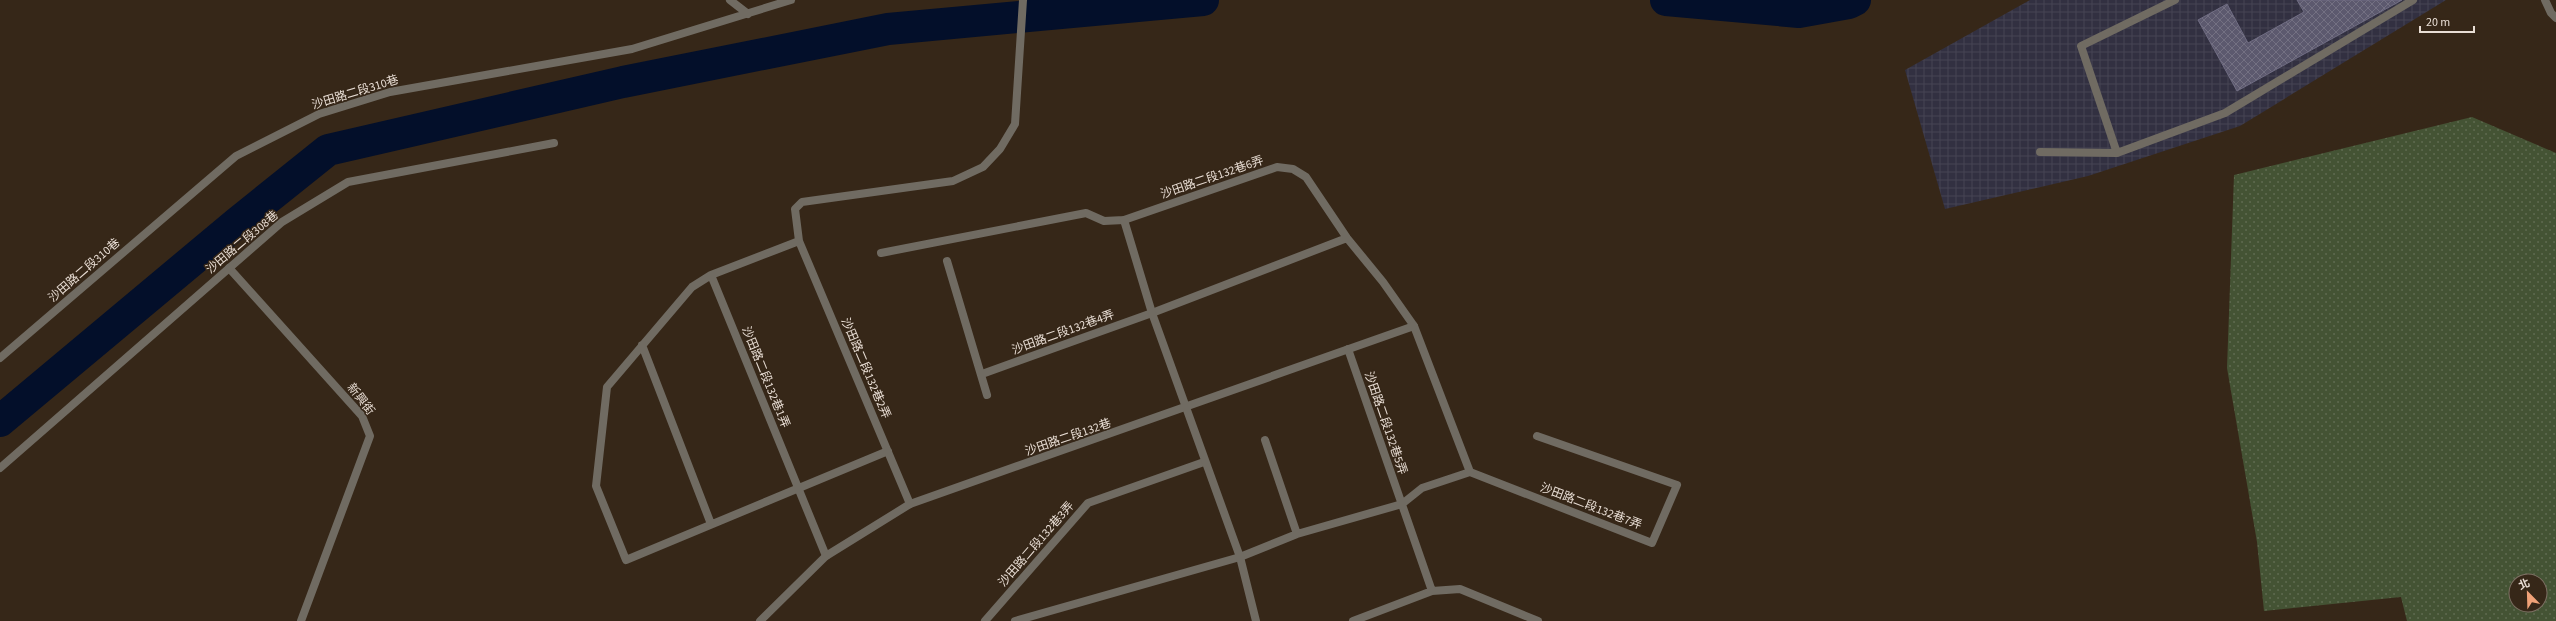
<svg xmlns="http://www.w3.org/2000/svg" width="2556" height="621" font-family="'Source Sans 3','Noto Sans TC',sans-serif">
<defs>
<pattern id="industrial-grid" width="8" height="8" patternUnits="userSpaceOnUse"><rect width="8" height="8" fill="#323041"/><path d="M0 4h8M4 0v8" fill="none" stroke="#464453"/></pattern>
<pattern id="grass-dots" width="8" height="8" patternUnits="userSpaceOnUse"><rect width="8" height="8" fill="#445334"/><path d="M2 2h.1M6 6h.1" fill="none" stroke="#5f6b50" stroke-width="1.8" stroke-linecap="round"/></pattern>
<pattern id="building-cross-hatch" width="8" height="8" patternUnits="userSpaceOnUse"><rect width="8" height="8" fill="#5c596e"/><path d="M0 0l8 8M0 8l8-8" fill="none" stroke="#737082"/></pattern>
</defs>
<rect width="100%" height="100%" fill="#362718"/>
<path fill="url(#industrial-grid)" d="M2030 0H2446L2240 126 2088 176 1945 209 1905 70Z"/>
<path fill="url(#grass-dots)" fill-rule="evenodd" d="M2472 117 2556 153V621H2407L2401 597 2264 611 2257 542 2227 368 2234 175ZM2516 581H2540V605H2516Z"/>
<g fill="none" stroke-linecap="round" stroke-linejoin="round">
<path stroke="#030f2a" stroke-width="32" d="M1666 0 1799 12 1849 3 1855 0
M0 421 237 223 328 150 623 82 888 29 1203 0"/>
</g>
<path fill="url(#building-cross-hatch)" stroke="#706d83" d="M2297 0H2402L2237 91 2198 20 2227 4 2248 43 2304 12Z"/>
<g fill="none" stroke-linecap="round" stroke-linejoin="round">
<path stroke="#706b62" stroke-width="8" d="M2175 0 2081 46 2117 153 2225 113 2413 0
M2545 0 2551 13 2556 18
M2040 152 2117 153
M799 241 711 275 692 287 607 387 596 486 626 560 888 451
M881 253 1086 213 1104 221 1124 220 1277 167 1293 169 1306 177 1347 238 1383 282 1414 326 1470 472 1652 543 1677 485 1537 436
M947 261 987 395
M229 268 362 416 370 436 301 621
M711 275 826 556
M642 345 711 524
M1348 349 1432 591
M982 374 1152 313 1347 238
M1265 440 1297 534
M910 504 799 241 795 209 802 202 953 181 983 167 1000 149 1015 124 1023 0
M985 621 1088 503 1204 462
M1015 621 1240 557 1297 534 1402 504 1422 488 1470 472
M1353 621 1432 591 1460 589 1538 621"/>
<path stroke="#706b62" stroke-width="8" d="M730 0 748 14
M1124 220 1152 313 1240 557 1256 621
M0 358 236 156 319 114 390 92 632 49 791 0
M0 468 282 222 348 182 554 143
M760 621 826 556 910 504 1414 326"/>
</g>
<g text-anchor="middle" stroke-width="3" stroke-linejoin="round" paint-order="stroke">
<g font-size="12" fill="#e9ded5" stroke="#362718">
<text transform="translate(355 92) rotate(-17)" y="4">沙田路二段310巷</text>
<text transform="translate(1212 177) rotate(-19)" y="4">沙田路二段132巷6弄</text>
<text transform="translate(242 242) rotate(-40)" y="4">沙田路二段308巷</text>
<text transform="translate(84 270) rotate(-41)" y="4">沙田路二段310巷</text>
<text transform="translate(1063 332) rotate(-20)" y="4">沙田路二段132巷4弄</text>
<text transform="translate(866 368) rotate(67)" y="4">沙田路二段132巷2弄</text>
<text transform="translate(766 377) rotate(68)" y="4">沙田路二段132巷1弄</text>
<text transform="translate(361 399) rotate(52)" y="4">新興街</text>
<text transform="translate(1386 423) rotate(71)" y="4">沙田路二段132巷5弄</text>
<text transform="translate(1068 437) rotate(-19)" y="4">沙田路二段132巷</text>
<text transform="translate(1591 506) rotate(21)" y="4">沙田路二段132巷7弄</text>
<text transform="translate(1036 544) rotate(-49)" y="4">沙田路二段132巷3弄</text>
</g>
</g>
<g transform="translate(2528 593) rotate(337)"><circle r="19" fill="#362718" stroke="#7e7064"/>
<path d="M0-3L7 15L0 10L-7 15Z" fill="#f0a278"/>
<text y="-6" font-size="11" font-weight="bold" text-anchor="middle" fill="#e9ded5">北</text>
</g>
<path d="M2420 26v6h54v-6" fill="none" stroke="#e9ded5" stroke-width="2"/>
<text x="2426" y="26" font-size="12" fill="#e9ded5" stroke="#362718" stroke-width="3" paint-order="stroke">20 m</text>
</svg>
